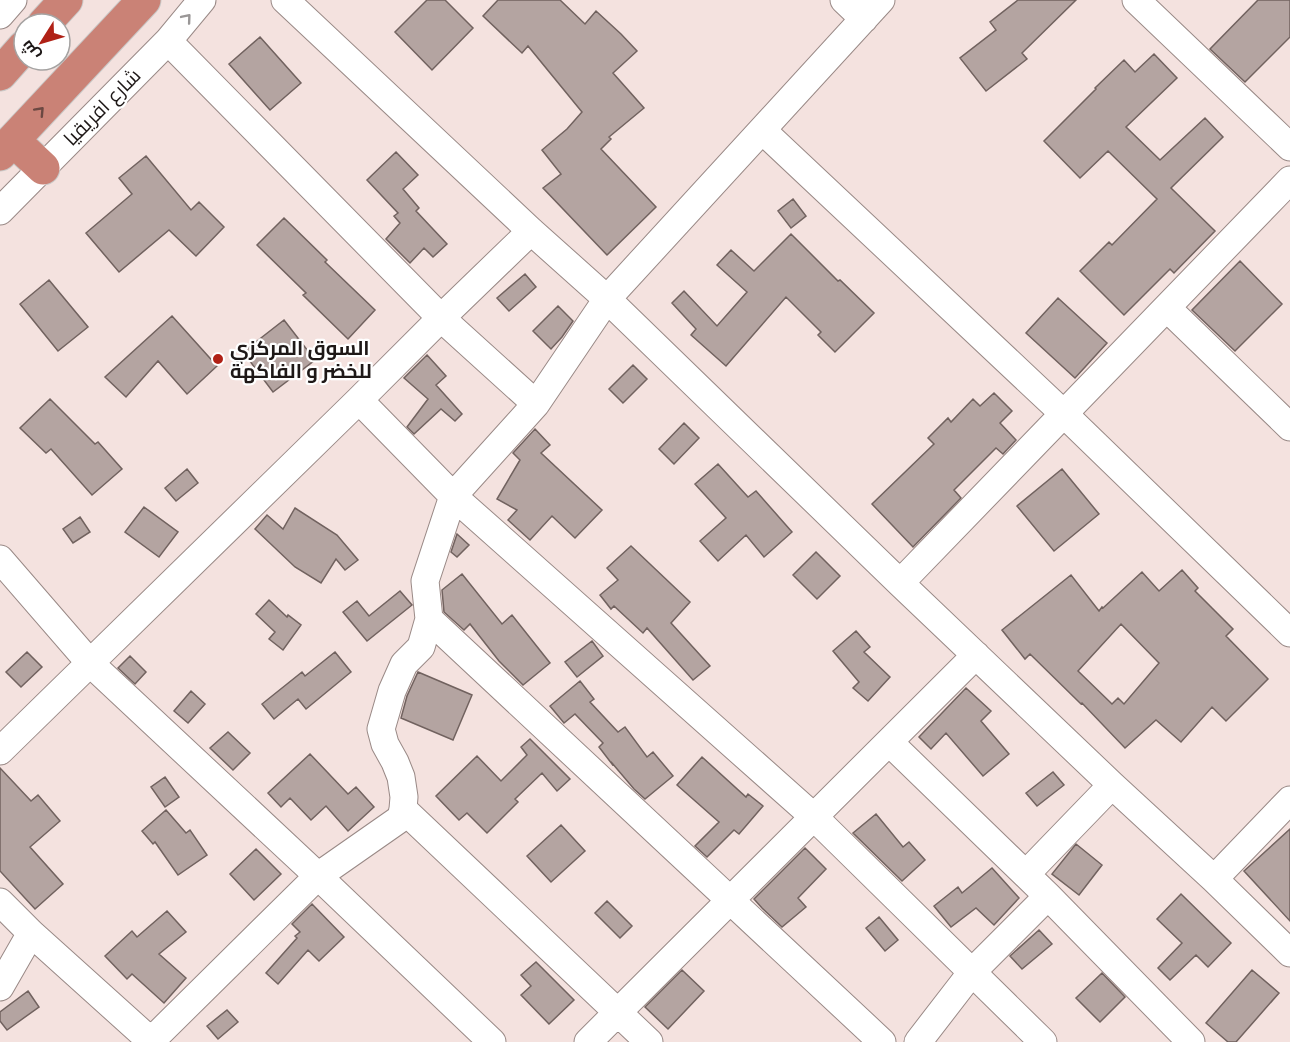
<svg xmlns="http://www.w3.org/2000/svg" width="1290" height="1042" font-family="Poppins,Cairo,sans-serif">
<rect width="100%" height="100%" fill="#f4e2df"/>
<path fill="#b4a4a1" stroke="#71625f" stroke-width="1.5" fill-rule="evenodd" d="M427 0H445L473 28 432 70 395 32Z
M498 0H560L585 24 596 11 621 34 637 51 613 73 644 108 609 137 611 139 601 149 656 207 607 255 543 188 561 174 542 150 567 129 582 112 528 46 522 53 483 16Z
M1018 0H1076L1022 53 1027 59 986 91 960 58 996 30 990 22Z
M1258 0H1290V37L1245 82 1210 49Z
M260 37 301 83 270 110 229 64Z
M1154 54 1177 78 1126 127 1160 160 1205 118 1223 137 1171 188 1215 231 1174 273 1170 269 1124 315 1080 271 1109 242 1112 245 1157 199 1108 151 1080 178 1044 141 1096 89 1095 88 1124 60 1135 72Z
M396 152 418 175 403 189 419 208 416 211 447 244 433 257 424 248 410 263 386 239 400 223 394 216 398 213 367 180Z
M146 156 191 210 199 202 224 227 196 256 169 230 119 272 86 233 132 194 119 178Z
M793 199 806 216 791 228 778 211Z
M284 218 327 260 325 262 375 310 348 339 303 295 306 293 257 245Z
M791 234 838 281 840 280 874 313 835 352 818 335 821 332 786 297 726 366 691 335 696 329 672 303 684 291 717 326 747 292 717 265 731 250 754 271Z
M1240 261 1282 304 1235 351 1192 310Z
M525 274 536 287 509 311 497 298Z
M49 280 88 327 58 351 20 304Z
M1058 298 1107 343 1075 378 1026 333Z
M558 306 573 321 562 337 551 349 533 331Z
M172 316 217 366 187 394 158 361 126 397 105 377Z
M284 320 315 360 273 392 243 352Z
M427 355 446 376 436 385 462 414 455 421 441 409 414 434 407 427 428 399 404 378Z
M633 365 647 379 623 403 609 389Z
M994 393 1012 411 1000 423 1016 440 1003 454 996 448 954 490 961 498 913 547 872 504 934 444 928 438 948 418 951 422 973 399 980 406Z
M50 399 95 444 98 442 122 469 92 495 51 449 46 453 20 428Z
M684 423 699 438 674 464 659 449Z
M535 429 550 445 541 453 602 510 575 538 552 516 530 540 508 520 517 510 497 499 520 460 513 453Z
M718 464 748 497 756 491 792 532 764 557 746 535 718 561 700 541 726 518 695 484Z
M187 469 198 483 176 501 165 488Z
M1062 469 1099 514 1054 551 1017 506Z
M144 507 178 532 159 557 125 532Z
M295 508 337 535 358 560 345 570 336 559 321 583 295 567 255 529 267 515 283 529Z
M80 517 90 532 73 543 63 529Z
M457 534 469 545 457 557 451 552Z
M631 546 690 602 671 623 710 666 693 680 647 628 643 633 614 606 611 609 600 595 618 580 607 568Z
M816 552 840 576 817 599 793 575Z
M1182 570 1198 588 1195 591 1233 629 1226 636 1268 679 1226 721 1212 707 1181 742 1156 720 1125 748 1082 703 1081 704 1030 654 1025 659 1002 630 1071 575 1099 611 1102 607 1103 608 1142 572 1159 591ZM1121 624 1159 663 1124 704 1118 698 1112 704 1078 671Z
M462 574 502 624 512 615 550 663 523 685 499 661 470 624 464 630 444 612 442 590Z
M400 591 412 605 367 641 343 612 357 601 369 616Z
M269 600 287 617 288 615 301 625 283 650 269 639 275 632 256 614Z
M856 631 870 647 864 652 890 677 868 701 853 688 859 682 833 651Z
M592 641 603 656 577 677 565 662Z
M27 652 42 667 21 687 6 672Z
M335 652 351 672 306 709 298 699 274 719 262 704 302 672 305 676Z
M130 656 146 672 135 684 118 668Z
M418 672 472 695 453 740 401 718 407 696Z
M580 681 594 699 590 702 618 732 625 727 647 757 653 752 673 776 645 799 634 789 612 763V764L599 747 603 743 575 714 564 723 550 706Z
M966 688 991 711 981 721 1009 754 983 776 946 733 931 749 919 737Z
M191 691 205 704 188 723 174 711Z
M228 732 250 753 233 770 210 748Z
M530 739 570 779 557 791 542 773 515 799 518 802 487 833 467 813 459 820 436 796 477 756 501 781 527 755 521 747Z
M310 754 348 794 356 787 374 807 348 831 326 806 311 820 290 798 281 807 268 793Z
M702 757 746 797 748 794 763 806 739 834 734 830 707 857 695 846 719 822 677 785Z
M0 768 31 801 38 795 60 821 30 847 63 884 35 909 0 871Z
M1053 772 1064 785 1037 806 1026 793Z
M165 777 179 797 165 807 151 787Z
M166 810 186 833 190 830 207 855 178 875 155 842 153 844 142 831Z
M876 814 903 847 909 842 925 860 902 881 853 833Z
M561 825 585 851 551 882 527 856Z
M1290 829V921L1244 871Z
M1076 844 1102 865 1079 895 1052 874Z
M805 848 826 869 798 898 806 907 782 927 762 908 754 899Z
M256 849 281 874 254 900 230 874Z
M992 868 1019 898 994 925 976 908 951 927 934 906 958 887 962 893Z
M1181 894 1231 943 1208 967 1196 955 1170 980 1158 968 1182 943 1157 919Z
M607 901 632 926 620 938 595 913Z
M312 904 344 937 319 961 308 950 278 984 266 973 297 938 295 936 300 932 292 924Z
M167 911 186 932 159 954 186 978 164 1003 132 974 127 979 105 956 132 931 137 937Z
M879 917 898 940 885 951 866 928Z
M1039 930 1052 944 1022 969 1010 956Z
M536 962 574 1000 549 1024 521 995 531 986 521 975Z
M682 970 704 991 668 1029 645 1007Z
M1252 970 1279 993 1236 1042H1228L1206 1023Z
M1102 973 1125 997 1100 1022 1076 998Z
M28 991 39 1007 7 1030 0 1021V1012Z
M227 1010 238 1022 218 1039 207 1026Z"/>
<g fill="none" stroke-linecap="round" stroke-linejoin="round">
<defs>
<path id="minor" d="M285 0 531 231 607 299 900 583 1112 785 1214 879 1290 953
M844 0 864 19
M1136 0 1290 147
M0 15 13 0
M168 41 441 318 536 404
M762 130 1064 414 1290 633
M0 211 168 41 202 0
M1167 308 1290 427
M359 400 453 496 814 817 1043 1042
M0 559 90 663 318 876 492 1042
M900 583 1290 180
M429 619 882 1042
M889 742 1048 896 1191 1042
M0 751 359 400 441 318 531 231
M403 809 649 1042
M1026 874 1112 785
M1214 879 1290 800
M0 902 31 933 152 1042
M0 987 31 933
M151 1041 318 876 401 818 403 809 404 797 401 777 395 762 385 744 381 729 392 691 404 664 421 647 429 619 425 581 453 496 536 404 607 299 881 0
M588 1042 976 655
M918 1042 972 972 1048 896"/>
<path id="highway" d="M44 24 66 0
M0 74 24 47
M13 140 43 168
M0 154 144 0"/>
</defs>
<use href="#minor" stroke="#998986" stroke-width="29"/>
<use href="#highway" stroke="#c9c8c7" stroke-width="35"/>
<use href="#minor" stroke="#fff" stroke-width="27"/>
<use href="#highway" stroke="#ca8276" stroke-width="33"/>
</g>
<defs><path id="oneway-chevron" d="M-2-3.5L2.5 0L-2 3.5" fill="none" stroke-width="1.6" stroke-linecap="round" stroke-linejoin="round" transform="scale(1.5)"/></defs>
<use stroke="#9a9797" href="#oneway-chevron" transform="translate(187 18) rotate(-50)"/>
<use stroke="#6b4842" href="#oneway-chevron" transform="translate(40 111) rotate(-47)"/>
<circle fill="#b02116" stroke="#fff" stroke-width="2" cx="218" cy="359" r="6"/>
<g text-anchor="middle" stroke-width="4.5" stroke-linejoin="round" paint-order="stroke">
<g font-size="20" fill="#1e1817" stroke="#fff">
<text transform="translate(102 107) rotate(-45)" y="7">شارع افريقيا</text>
</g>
<g font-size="20" font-weight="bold" fill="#1e1817" stroke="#fff" text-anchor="start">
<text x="230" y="355">السوق المركزي<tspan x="230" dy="23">للخضر و الفاكهة</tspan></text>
</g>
</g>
<g transform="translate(42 42) rotate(233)"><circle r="28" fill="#ffffff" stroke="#a5a3a2" stroke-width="1.5"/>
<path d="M0-4.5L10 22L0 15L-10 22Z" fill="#b02116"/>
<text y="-9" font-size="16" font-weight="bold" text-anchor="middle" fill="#1e1817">ش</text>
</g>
</svg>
